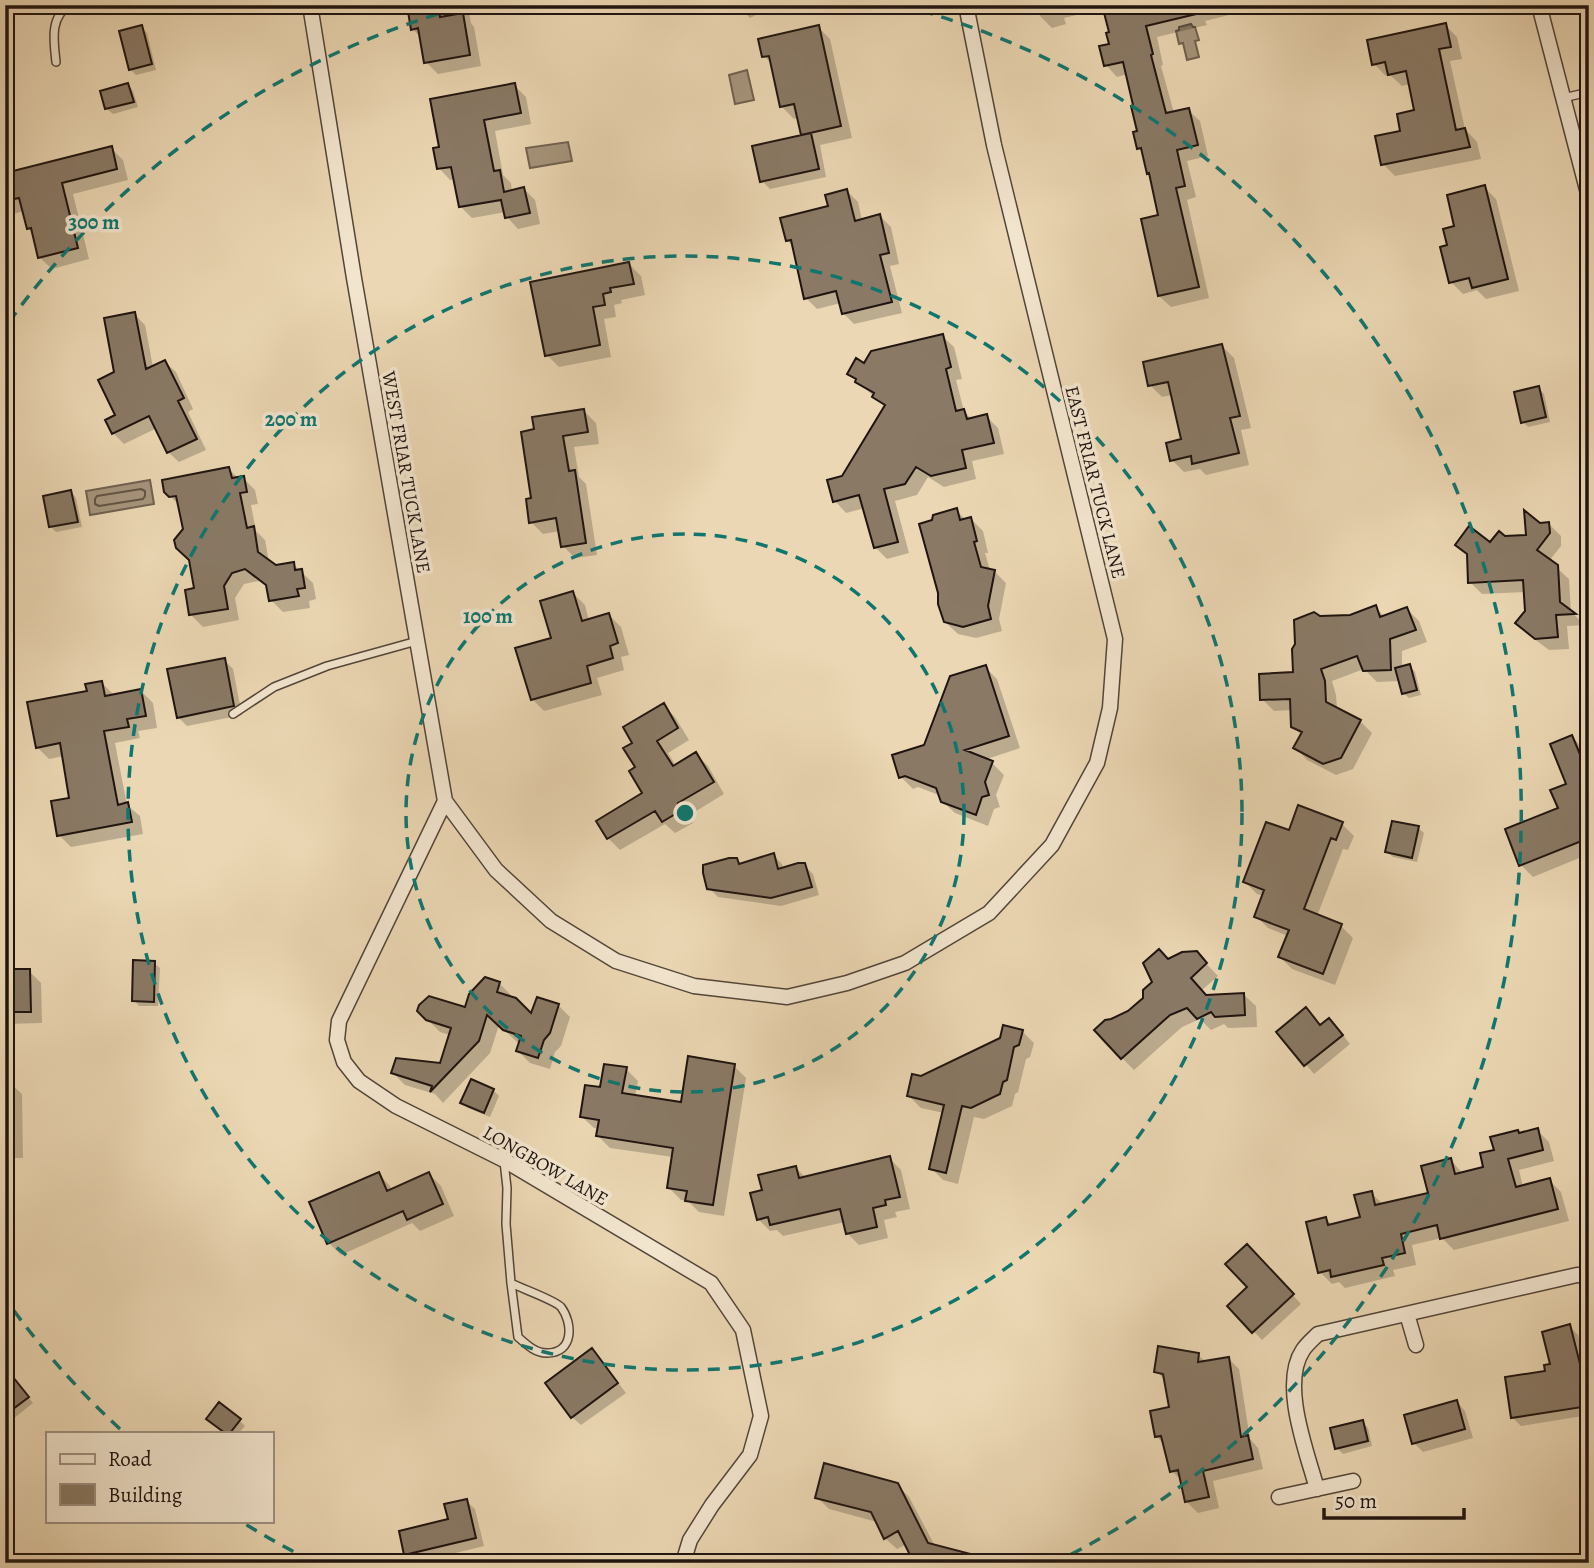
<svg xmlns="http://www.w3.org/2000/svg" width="1594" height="1568" font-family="Alegreya,serif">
<rect width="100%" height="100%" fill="#ebd7b3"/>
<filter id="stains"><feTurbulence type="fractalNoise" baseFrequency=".00286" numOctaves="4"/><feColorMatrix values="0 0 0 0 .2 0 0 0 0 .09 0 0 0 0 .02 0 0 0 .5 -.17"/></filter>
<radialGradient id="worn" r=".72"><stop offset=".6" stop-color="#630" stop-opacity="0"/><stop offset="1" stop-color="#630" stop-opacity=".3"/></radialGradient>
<path fill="#a6957c" stroke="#706151" stroke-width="2" d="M1191 24 1193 27H1195L1199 40 1195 41 1199 57 1187 60 1183 43 1179 44 1176 31 1179 30V27Z
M747 70 754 100 735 104 729 75Z
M568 142 572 161 530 168 526 148Z
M150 480 154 504 90 515 86 491Z"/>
<path fill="#0003" d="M401 5H468L471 23 474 27 481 66 438 74 426 62 422 38 412 29 410 15Z
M741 5H776L750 18 744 12Z
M1037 5H1239L1241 12 1205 21 1207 25 1157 37 1163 65 1161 66 1174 113 1188 110 1200 121 1208 156 1187 161 1196 197 1187 200 1209 298 1171 307 1159 296 1160 217 1151 175 1148 173 1144 153 1138 148 1139 133 1135 107 1128 74 1117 77 1106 65 1111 45V34L1105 8 1064 18 1066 24 1052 28 1040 16Z
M1445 25 1457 37 1462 59 1450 61 1465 129 1477 142 1481 159 1395 176 1383 164 1416 111 1410 84 1402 86 1390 75 1386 76 1374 64Z
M141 27 147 33 156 70 136 75 130 69Z
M818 27 830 39 852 138 820 145 826 177 770 189 762 181 805 136 803 134 799 117 794 119 782 107 773 65 764 56Z
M128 85 133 91 138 107 113 114 107 109 102 92Z
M514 85 526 97 531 124 495 131 503 175 511 183 512 192 524 189 535 200 540 224 518 229 507 217 506 212 472 218 460 206 455 179 450 180 439 168 441 148Z
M111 148 123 160 128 180 73 194 89 259 52 269 39 257 34 234 28 228 24 211 5 216V169L12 167 17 172Z
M1484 187 1496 199 1519 291 1486 299 1477 290 1463 294 1451 282 1449 246 1456 228Z
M847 191 858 202 862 220 880 216 891 227 899 264 890 266 902 313 854 324 843 313 841 303 817 309 806 298 795 248 788 241 830 207Z
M629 264 641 276 645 295 621 300 622 303 614 305 616 317 604 319 611 357 559 367 547 355Z
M134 314 145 325 153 367 165 362 176 372 193 409 188 412 206 450 179 462 168 452 157 428 124 444 113 433 117 416 116 373Z
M942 336 954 347 962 379 956 380 964 411 972 420 986 416 998 428 1004 454 972 461 976 479 944 487 928 477 917 495 895 501 909 553 887 559 876 548 865 508 846 513 835 501 843 478 886 408 849 373 864 365Z
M1222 346 1234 358 1251 428 1241 430 1249 465 1206 475 1200 469 1184 472 1172 460 1183 441 1172 395 1162 397 1150 385Z
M1538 388 1544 394 1550 422 1528 427 1523 422Z
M584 411 596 423 599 444 574 447 579 477 586 484 597 555 575 558 563 546 560 531 543 534 531 522 536 431Z
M229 469 239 479 243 478 255 490 258 504 251 505 256 531 265 540 269 562 275 567 293 564 313 583 316 599 309 601 310 608 283 612 271 600 269 588 259 581 244 584 235 598 239 620 203 627 191 615 196 590 180 506 165 491Z
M71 492 76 498 82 527 56 532 50 526Z
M956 510 966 520 971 519 983 531 988 553H985L990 570 994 571 1006 583 999 619 1002 631 976 638 958 634 945 622Z
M1540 524H1549L1561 536V546L1549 561 1569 579 1571 612 1585 625 1567 626 1569 649 1549 650 1529 635 1517 623 1527 611 1525 592 1482 594 1470 582 1469 556 1457 545 1490 544 1505 538 1527 537Z
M573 593 585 605 589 621 609 615 621 627 629 655 621 657 624 670 597 678 602 695 544 711 532 699 553 639Z
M1375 607 1385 617 1407 609 1419 621 1427 642 1402 651V668L1410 666 1415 672 1421 695 1409 698 1403 693 1400 681 1377 682 1364 669 1332 681 1336 695 1337 709 1360 721 1372 733 1353 769 1336 775 1307 760 1296 748 1302 736 1293 726 1292 710 1274 711 1262 699 1295 674 1320 618 1350 617Z
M224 660 233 669 242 715 187 726 178 717Z
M985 667 997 679 1020 748 984 760 992 763 1004 775 996 795 1000 807 994 809 988 826 955 813 942 801 941 796 918 787 913 789 901 777Z
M102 683 115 696 141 691 153 703 157 728 138 731 140 738 115 743 127 805 140 816 143 834 71 847 59 835 72 799 64 756 49 759 37 747 89 692Z
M663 705 675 717 689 740 668 753 676 766 696 754 708 766 724 794 688 816 693 823 675 833 665 824 620 850 608 838 598 821 645 794 637 768 635 743Z
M1572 737 1584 749 1589 761V854L1533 877 1521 865 1560 809 1568 785Z
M1342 824 1354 836 1348 850 1343 849 1317 916 1341 926 1353 938 1335 985 1292 969 1280 957 1288 936 1268 928 1256 916 1264 896 1257 894 1245 882 1290 833Z
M1418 828 1424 833 1417 862 1393 857 1387 852Z
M773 855 782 864 783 869 804 865 813 874 819 895 781 906 718 897 709 888 737 860 742 865Z
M1196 953 1218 976 1201 991 1207 997 1243 994 1256 1006 1257 1027 1228 1028 1224 1024 1211 1030 1200 1019 1182 1027 1134 1070 1122 1058 1129 1013 1145 999 1168 960Z
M154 963 160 968 158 1006H139L134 1000Z
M5 971H29L41 983 42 1023 5 1024Z
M499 983 511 995 510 998 532 1016 558 1005 570 1017 561 1046 555 1052 550 1069 530 1063 518 1051 521 1043 517 1042 499 1025 490 1053 443 1103 435 1094 405 1085 393 1073 441 1065 450 1035 440 1032 419 1011 466 1009Z
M1321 1027 1338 1029 1350 1044 1314 1074 1278 1032Z
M1022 1031 1034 1043 1030 1057 1026 1059 1018 1092 1015 1094 1012 1106 984 1119 974 1117 958 1184 943 1180 931 1168 944 1113 921 1108 909 1096 921 1078Z
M5 1054 8 1057 9 1082 22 1094 23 1158H5Z
M734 1066 746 1078 724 1216 699 1212 688 1201 681 1200 669 1188 673 1157 610 1148 598 1136 599 1129 594 1128 581 1116 602 1089 626 1069 638 1081 635 1097 682 1104Z
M471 1081 493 1090 499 1096 490 1117 468 1108 462 1103Z
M1537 1130 1549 1142 1554 1161 1519 1170 1523 1187 1549 1180 1561 1192 1569 1221 1454 1250 1442 1238 1412 1245 1416 1265 1393 1270 1395 1276 1345 1288 1339 1282 1332 1284 1320 1272 1326 1219 1332 1225 1362 1219 1371 1193 1384 1205 1430 1194 1451 1160 1463 1174 1485 1168 1496 1151 1520 1134Z
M889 1158 901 1170 910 1209 895 1212 897 1217 884 1220 888 1238 859 1245 847 1233 845 1222 783 1236 777 1230 770 1231 758 1219 764 1191 796 1168 806 1178Z
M379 1174 390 1186 392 1190 429 1174 441 1186 454 1216 420 1231 412 1223 341 1255 329 1243Z
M1256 1255 1301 1304 1262 1340 1229 1306 1249 1287Z
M1569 1326 1578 1335 1587 1372H1589V1415L1521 1426 1513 1418 1547 1372Z
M592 1350 600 1359 626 1393 581 1425 572 1417Z
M1198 1355 1206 1362 1228 1358 1239 1369 1250 1439 1258 1448 1263 1469 1213 1481 1219 1508 1198 1513 1187 1502 1182 1481 1172 1471 1165 1445 1156 1436 1171 1409 1167 1382 1156 1371Z
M5 1369 33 1403 8 1423 5 1421Z
M1457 1402 1465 1411 1473 1438 1423 1452 1414 1443Z
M240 1421 245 1426 239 1433H225L214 1424Z
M1362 1422 1368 1428 1372 1446 1343 1454 1337 1448Z
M897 1485 909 1497 935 1546 907 1544 897 1549 885 1538 877 1522 829 1509 817 1497Z
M466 1501 475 1509 484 1546 415 1563 406 1554 450 1521Z"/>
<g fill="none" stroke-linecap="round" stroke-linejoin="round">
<path stroke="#625446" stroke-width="2" d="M141 489 145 491V496L143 499 99 506 95 504V499L97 496Z"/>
</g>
<path fill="#897965" stroke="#1f1410" stroke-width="2" d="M407 5H438L440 17 463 13 470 55 424 63 418 28 411 30Z
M1102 5H1208L1209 11 1146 26 1153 54 1151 55 1166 113 1189 108 1198 145 1177 150 1185 186 1176 188 1199 287 1158 296 1141 219 1158 215 1149 173 1147 174 1141 148 1137 149 1133 132 1137 131 1131 106 1133 105 1123 62 1104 66 1099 46 1109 44 1106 33 1109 32Z
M1446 23 1451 47 1439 49 1456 130 1465 128 1470 147 1381 165 1375 136 1400 131 1397 114 1414 110 1406 71 1388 75 1385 62 1372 65 1367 40Z
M142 25 152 64 129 70 119 31Z
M819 25 841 126 801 135 794 104 780 107 769 56 762 57 758 39Z
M128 83 134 102 105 109 100 91Z
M515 83 521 113 484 120 494 171 500 170 504 192 524 187 530 213 505 218 501 200 459 207 451 167 437 169 433 148 439 147 430 99Z
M811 133 819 169 760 182 752 146Z
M112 146 117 169 62 183 78 248 38 258 31 228 27 229 19 198 5 201V173Z
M1485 185 1508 279 1472 288 1469 278 1449 283 1440 247 1447 245 1443 229 1454 226 1447 195Z
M847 189 855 221 880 214 889 253 880 255 892 302 842 314 836 291 804 299 791 240 786 241 780 218 828 206 825 195Z
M629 262 634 284 610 288 611 292 603 294 605 305 593 307 600 345 545 356 530 282Z
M135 312 146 369 165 360 184 398 178 401 197 439 167 453 149 416 112 434 105 420 115 415 98 380 114 372 104 318Z
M943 334 951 367 946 369 956 411 964 409 967 419 987 414 994 443 962 450 966 468 931 476 916 467 905 484 884 489 898 542 874 548 859 495 833 502 827 480 842 476 885 405 872 397 874 393 855 382 856 379 847 374 856 358 864 363 871 351Z
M1222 344 1240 416 1230 418 1239 453 1192 464 1191 456 1170 461 1166 443 1181 439 1168 382 1148 386 1143 362Z
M1539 386 1546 417 1521 423 1514 392Z
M584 409 588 432 563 436 569 471 575 470 586 543 561 547 556 518 529 523 526 499 531 498 521 432 534 429 532 417Z
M229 467 232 478 244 476 247 492 240 493 247 528 254 526 258 552 276 565 294 562 295 570 302 569 305 588 297 589 299 596 269 601 266 585 245 569 232 573 224 586 228 609 189 615 185 590 194 588 189 560 176 548 174 540 183 529 176 496 169 497 164 492 162 480Z
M71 490 78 522 49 527 43 496Z
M957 508 960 520 971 517 977 541 974 542 981 567 995 570 988 606 991 619 963 627 944 622 938 604V593L919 524 932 520 933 515Z
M1524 510 1540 523 1549 522 1550 533 1537 550 1558 565 1560 602 1576 614 1556 615 1558 637 1535 639 1515 623 1525 611 1523 580 1468 583 1467 554 1455 545 1469 526 1490 542 1499 531 1505 536 1526 535Z
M573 591 582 621 609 613 618 643 610 646 613 658 587 666 591 683 531 700 515 648 551 638 540 601Z
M1376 605 1380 617 1407 607 1416 630 1390 639 1391 670 1363 671 1357 656 1321 669 1325 681 1326 702 1361 720 1341 758 1323 764 1293 748 1302 732 1291 727 1290 699 1260 700 1259 674 1293 672 1292 649 1295 644 1294 620 1314 612 1320 616 1350 615Z
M225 658 234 706 177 718 167 669Z
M1410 664 1417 690 1402 694 1395 668Z
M986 665 1009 736 965 750 993 761 985 782 989 795 982 797 976 815 941 802 936 788 905 776 899 778 892 755 924 745 950 676Z
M102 681 105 696 141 689 146 716 127 719 129 727 104 731 118 805 128 802 132 822 57 836 51 801 69 798 60 743 36 748 27 702 87 691 85 684Z
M664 703 678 728 657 741 673 766 696 752 714 782 678 803 682 810 662 822 655 811 607 839 596 821 642 793 629 771 635 767 623 748 632 743 623 727Z
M1572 735 1589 776V838L1519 866 1505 829 1558 808 1550 790 1566 784 1550 744Z
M1298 805 1343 822 1336 840 1331 838 1304 909 1342 924 1323 974 1278 957 1289 930 1254 917 1264 890 1243 882 1266 822 1289 830Z
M1392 821 1419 826 1412 858 1385 852Z
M774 853 778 869 798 863H805L812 887 771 898 707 889 703 873V865L729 858H737L739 864Z
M1159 949 1168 959 1182 952 1197 951 1207 963 1191 978 1206 995 1244 993 1245 1015 1215 1017 1211 1012 1197 1019 1187 1008 1170 1015 1121 1059 1094 1030 1105 1020 1111 1019 1128 1011 1143 998V990L1152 982 1143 963Z
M133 960 155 961 154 1002 132 1001Z
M5 969H30L31 1012H5Z
M485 977 500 982 497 992 516 998 531 1013 537 997 559 1004 550 1033 544 1040 538 1058 516 1051 521 1036 503 1030 487 1015 479 1041 430 1092 432 1086 391 1073 396 1058 440 1063 451 1028 426 1020 417 1011 419 1005 429 996 465 1007 469 994Z
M1306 1007 1320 1025 1329 1018 1343 1035 1304 1066 1276 1032Z
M1003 1025 1023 1030 1019 1045 1014 1047 1007 1080 1003 1082 1000 1094 971 1108 962 1106 946 1173 929 1169 944 1105 907 1096 912 1074 921 1076 1000 1038Z
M688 1056 735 1064 713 1205 685 1201 687 1191 667 1188 673 1148 596 1136 599 1120 580 1117 585 1085 600 1087 604 1064 627 1067 622 1093 681 1102Z
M471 1079 494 1089 484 1113 460 1103Z
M1538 1128 1543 1150 1508 1159 1516 1187 1550 1178 1558 1209 1440 1239 1437 1225 1401 1234 1405 1253 1382 1258 1384 1265 1331 1277 1330 1270 1318 1273 1306 1222 1326 1217 1328 1225 1360 1217 1354 1195 1372 1191 1375 1205 1428 1193 1421 1166 1451 1158 1455 1174 1483 1167 1480 1153 1494 1150 1490 1137 1518 1130 1519 1133Z
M890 1156 900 1197 885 1200 886 1205 873 1208 877 1227 846 1234 840 1209 770 1225 768 1217 757 1220 750 1193 762 1190 758 1175 796 1166 799 1178Z
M379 1172 387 1191 429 1172 443 1204 407 1220 403 1211 327 1244 309 1202Z
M1247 1244 1294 1294 1252 1333 1227 1306 1247 1287 1225 1264Z
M1570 1324 1582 1372 1589 1370V1406L1511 1418 1505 1377 1545 1371 1544 1365 1550 1364 1542 1332Z
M1158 1346 1199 1353 1198 1362 1229 1357 1241 1437 1248 1435 1253 1459 1203 1471 1209 1497 1185 1502 1178 1470 1170 1472 1161 1436 1155 1437 1150 1411 1169 1407 1163 1374 1154 1372Z
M592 1348 618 1383 571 1418 545 1383Z
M5 1367 29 1397 5 1415Z
M1457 1400 1465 1429 1412 1444 1404 1415Z
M219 1402 241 1419 230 1433H225L206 1419Z
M1363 1420 1368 1441 1335 1449 1330 1428Z
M824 1463 898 1483 928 1543 986 1558V1563H914L898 1531 884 1539 871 1512 815 1498Z
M467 1499 476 1538 404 1555 399 1531 448 1519 444 1504Z"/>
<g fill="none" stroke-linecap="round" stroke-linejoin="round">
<defs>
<path id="lane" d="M56 62C54 42 49 17 70 5
M1563 98 1589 92
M233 714 274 687 327 666 417 641
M504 1161 507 1188 506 1224 511 1283 518 1337C526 1344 535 1353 547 1353 574 1353 573 1323 561 1307 555 1300 520 1288 511 1283"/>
<path id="street" d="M310 5 354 278 445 801 496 870 551 921 616 961 694 986 787 997 847 983 905 963 989 913 1052 845 1097 763 1110 708 1115 639 994 145 966 5
M1539 5 1589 197
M445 801 339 1021 337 1040 344 1062 359 1081 396 1106 504 1160 711 1283 743 1330 761 1416 750 1455 712 1505 690 1540 683 1563
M1407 1314 1416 1345
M1317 1489C1307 1452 1280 1384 1303 1350 1307 1344 1313 1339 1318 1334L1577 1275H1589
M1279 1497 1353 1481"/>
</defs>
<use href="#lane" stroke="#524539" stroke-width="10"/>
<use href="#street" stroke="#524539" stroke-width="17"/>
<use href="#lane" stroke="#f2e5ce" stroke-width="7"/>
<use href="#street" stroke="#f2e5ce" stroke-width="14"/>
</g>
<g fill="none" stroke="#0f766e" stroke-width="3.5" stroke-dasharray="12 9">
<circle cx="685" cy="813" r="279"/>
<circle cx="685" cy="813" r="557"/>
<path d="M312 1561A836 836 0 0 1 242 1522M120 1429A836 836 0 0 1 9 1304M9 322A836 836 0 0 1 469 5M901 5A836 836 0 0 1 1058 1561"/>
</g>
<g text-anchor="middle" stroke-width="7" stroke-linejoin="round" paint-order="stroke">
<g font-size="19" fill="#1f1410" stroke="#f2e5ce">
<text transform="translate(407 472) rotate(80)" y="7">WEST FRIAR TUCK LANE</text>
<text transform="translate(1096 482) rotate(76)" y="7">EAST FRIAR TUCK LANE</text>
<text transform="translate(546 1165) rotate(30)" y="7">LONGBOW LANE</text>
</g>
</g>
<circle cx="685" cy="813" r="10" fill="#0f766e" stroke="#f2e5ce" stroke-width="3.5"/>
<g font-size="21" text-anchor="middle" font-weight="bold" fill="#0f766e" stroke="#f2e5ce" stroke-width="7" stroke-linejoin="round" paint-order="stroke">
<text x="94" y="229">300 m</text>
<text x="291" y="426">200 m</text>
<text x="488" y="623">100 m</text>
</g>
<rect width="1594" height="1568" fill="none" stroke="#ebd7b3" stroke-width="28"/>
<rect x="7" y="7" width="1580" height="1554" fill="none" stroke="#1f1410" stroke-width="3.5"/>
<rect x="14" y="14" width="1566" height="1540" fill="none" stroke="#1f1410" stroke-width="2"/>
<rect x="46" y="1432" width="228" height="91" fill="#f2e5ce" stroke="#9e9182" stroke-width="2"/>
<rect x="60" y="1454" width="35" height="10" fill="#f2e5ce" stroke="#9e9182" stroke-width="2"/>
<text x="108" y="1466" font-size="21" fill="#1f1410">Road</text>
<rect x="60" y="1484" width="35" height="21" fill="#897965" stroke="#9e9182" stroke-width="2"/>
<text x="108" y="1502" font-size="21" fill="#1f1410">Building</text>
<path d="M1324 1508v10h140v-10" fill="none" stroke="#1f1410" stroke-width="3.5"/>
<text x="1335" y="1508" font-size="21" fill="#1f1410" stroke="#f2e5ce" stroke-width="5" paint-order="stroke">50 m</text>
<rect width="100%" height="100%" filter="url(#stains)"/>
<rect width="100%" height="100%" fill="url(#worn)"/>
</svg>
